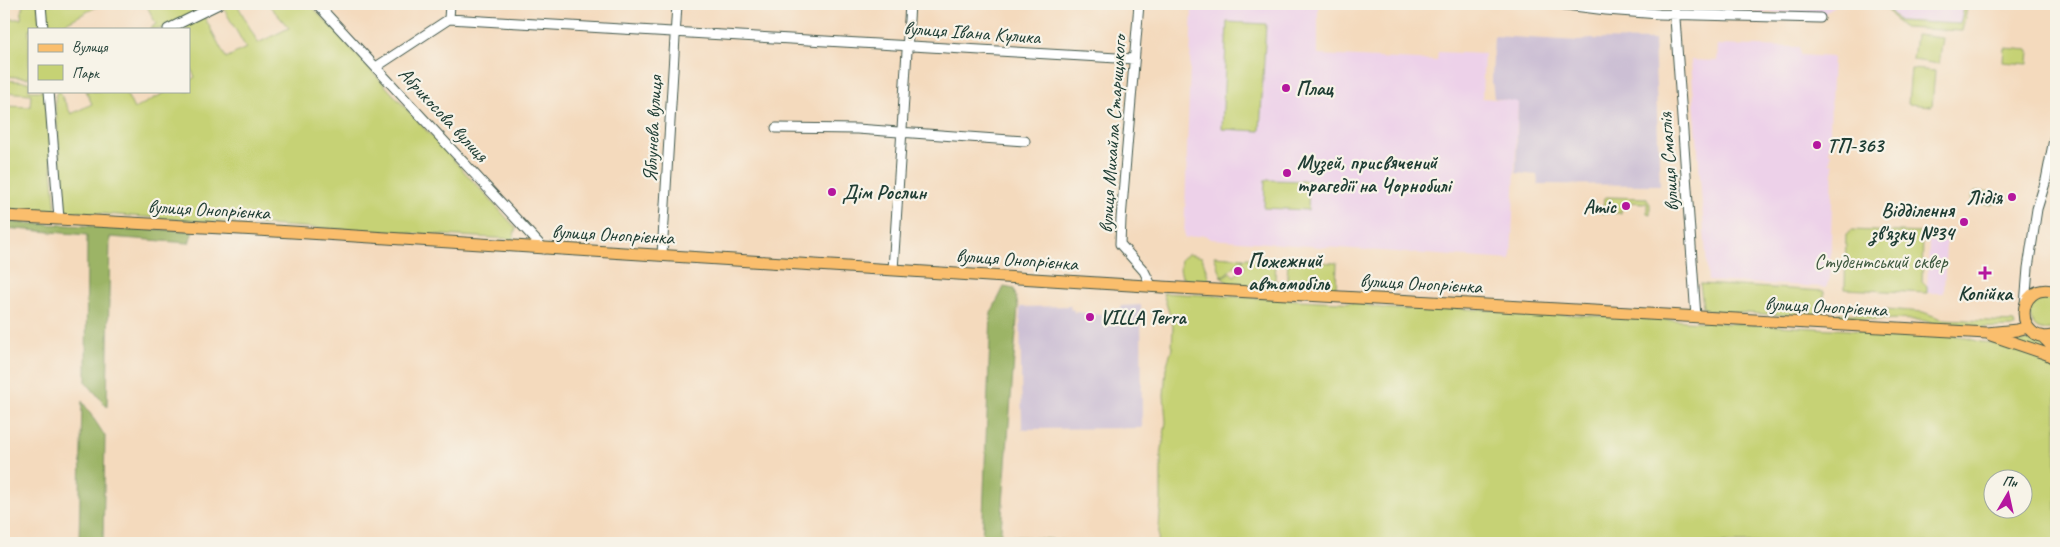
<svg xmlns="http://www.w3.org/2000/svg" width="2060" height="547" font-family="Caveat,sans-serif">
<rect width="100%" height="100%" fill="#f7f3e8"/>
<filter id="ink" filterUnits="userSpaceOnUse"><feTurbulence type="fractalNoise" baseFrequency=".02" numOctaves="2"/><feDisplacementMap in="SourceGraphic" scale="10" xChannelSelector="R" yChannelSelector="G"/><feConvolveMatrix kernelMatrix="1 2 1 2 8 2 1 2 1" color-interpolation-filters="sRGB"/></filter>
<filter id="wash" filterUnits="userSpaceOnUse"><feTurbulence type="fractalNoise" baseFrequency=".0096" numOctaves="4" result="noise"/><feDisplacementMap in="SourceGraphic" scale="20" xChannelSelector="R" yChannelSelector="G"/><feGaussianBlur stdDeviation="1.12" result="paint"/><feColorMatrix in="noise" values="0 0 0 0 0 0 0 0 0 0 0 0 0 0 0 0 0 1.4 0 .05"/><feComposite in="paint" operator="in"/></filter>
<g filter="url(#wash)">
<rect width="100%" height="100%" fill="#f4dabd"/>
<path fill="#edd1e9" d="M1687 4H1836L1824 14 1688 9Z
M1884 4H1965L1960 24 1899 21Z
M1192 5 1318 6V55L1437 61 1438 52 1484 54 1482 98 1518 101 1511 260 1210 239 1205 235 1184 238Z
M1718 45 1799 47 1800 55 1833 57 1829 152 1831 154 1830 163 1833 164 1830 278 1826 287 1708 281 1691 60 1717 61Z
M1929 241H1946L1944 293H1927Z"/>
<path fill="#ccbfd4" d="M1494 36 1580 41 1590 39 1654 40 1660 185 1538 184 1537 175 1516 173 1518 102 1494 98 1492 81Z
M1141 305 1142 428 1022 429 1020 307 1071 306 1070 309 1074 310V313L1077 312 1109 316V312L1115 313V309L1120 310 1121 306Z"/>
<path fill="#c6d274" stroke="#728854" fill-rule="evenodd" d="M23 4H38L40 29H29V78L4 76V19H21Z
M44 4H102L54 29H46Z
M146 4H211L163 29H149L156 24Z
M231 4H237L258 43 289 28 268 4H310L516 228 513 239 211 222 65 211 55 101 56 93 59 91 71 114 92 104 86 91H125L134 109 168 91H189V81L195 77 189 65V29H179L204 16 226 58 246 48 223 7Z
M1882 4H1884L1899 21 1960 24 1965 4H1968L1962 31 1903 28Z
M1227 22 1266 24 1260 131 1222 129Z
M1916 35 1943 38 1939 64 1913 60Z
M2004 48 2029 50 2028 64 2003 62Z
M1911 69 1935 71 1932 106 1908 104Z
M4 80 29 82V91H45L56 213 4 211V170L8 121 4 120V106L30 107 31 94 4 92Z
M1265 180 1309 181 1308 210 1264 208Z
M1975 191 1994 192 1997 194 1998 201 1991 204 1973 203 1971 197Z
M1606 197 1646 198 1650 204V214L1647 213V203L1622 202 1621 213H1602L1604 199Z
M1851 230 1923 233 1922 281 1927 286V293L1845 289 1846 234Z
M1188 254 1202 257 1210 282H1192L1182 277 1180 269 1181 259Z
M1214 256 1244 258 1222 277Z
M1246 258 1276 260 1275 281 1287 282 1288 261 1337 263 1336 288 1334 290 1244 285C1236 285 1228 284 1222 278L1230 272 1234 276 1246 267 1242 262Z
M1700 284 1824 291V313L1818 317 1709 311 1703 307Z
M1163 293 1359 303C1383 310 1407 311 1432 307L1959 336 1981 342 2016 344 2020 341 2043 342 2055 356 2056 370V543H1158L1161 500V456L1166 422 1164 395 1166 368 1172 348 1173 326ZM1992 480H2022V510H1992Z
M2042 296 2056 298 2055 329C2036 333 2032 328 2029 309L2036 299Z
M1886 309 1923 312 1942 319 2014 322 2015 327C1991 328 1966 328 1942 325 1934 324 1927 321 1919 320 1892 318 1865 321 1838 319L1835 317 1838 313 1867 315Z
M1000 535 1095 543H1000Z"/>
<path fill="#9cb466" stroke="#5e784d" d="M4 222 193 231 189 243 110 237 107 407 86 382 87 235 4 228Z
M1004 287 1014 289 1018 306 1000 543H982L991 313Z
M82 401 105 436 103 543H79Z"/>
</g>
<g filter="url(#ink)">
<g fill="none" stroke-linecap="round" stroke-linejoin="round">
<defs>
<path id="minor" d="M41 4 43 29
M317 4 544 249
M1139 4 1121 219 1120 244 1144 271 1152 287
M1558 4 1606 10 1659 14 1820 18
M1674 4 1696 317
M449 19 1134 59
M168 29 219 4
M376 67 449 19 450 4
M49 91 59 219
M776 128 857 129 1025 141
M662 255 677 4
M893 270 910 4
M2025 305 2028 268 2037 209 2046 180 2056 129"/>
<path id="major" d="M4 216 292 232 1162 287 1987 333 2017 330 2028 327
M2056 292C2013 279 2014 348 2056 335
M1991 335 2047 354 2056 359
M2042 336 2056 350"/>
</defs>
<use href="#minor" stroke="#3f5549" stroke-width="11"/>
<use href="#major" stroke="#3f5549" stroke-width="13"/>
<use href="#minor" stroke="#fff" stroke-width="9"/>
<use href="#major" stroke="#fabe6d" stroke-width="11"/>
</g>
</g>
<g fill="#b5179e" stroke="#f7f3e8" stroke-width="2">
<circle cx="1286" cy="88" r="5"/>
<circle cx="1817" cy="145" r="5"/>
<circle cx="1287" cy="173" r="5"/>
<circle cx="832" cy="192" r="5"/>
<circle cx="2012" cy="197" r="5"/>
<circle cx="1626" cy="206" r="5"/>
<circle cx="1964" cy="222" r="5"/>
<circle cx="1238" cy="271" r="5"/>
<path d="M1982.5 265.5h5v5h5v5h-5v5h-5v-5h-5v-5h5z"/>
<circle cx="1090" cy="317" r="5"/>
</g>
<g text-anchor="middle" stroke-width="4.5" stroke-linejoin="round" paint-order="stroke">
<g font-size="20" fill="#1f3d34" stroke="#f7f3e8">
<text transform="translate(972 32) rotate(4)" y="7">вулиця Івана Кулика</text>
<text transform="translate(444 114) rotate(47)" y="7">Абрикосова вулиця</text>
<text transform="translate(652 129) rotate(-87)" y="7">Яблунева вулиця</text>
<text transform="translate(1112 134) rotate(-86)" y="7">вулиця Михайла Старицького</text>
<text transform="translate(1668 162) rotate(-94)" y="7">вулиця Смаглія</text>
<text transform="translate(209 209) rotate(3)" y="7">вулиця Онопрієнка</text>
<text transform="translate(613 234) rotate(3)" y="7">вулиця Онопрієнка</text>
<text transform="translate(1017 259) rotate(4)" y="7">вулиця Онопрієнка</text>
<text transform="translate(1421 283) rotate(3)" y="7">вулиця Онопрієнка</text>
<text transform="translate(1826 306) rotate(3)" y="7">вулиця Онопрієнка</text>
</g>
<g font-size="20" font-weight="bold" fill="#1f3d34" stroke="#f7f3e8" text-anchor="start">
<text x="1296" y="95">Плац</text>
<text x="1827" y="152">ТП-363</text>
<text x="1297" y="169">Музей, присвячений<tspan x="1297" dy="23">трагедії на Чорнобилі</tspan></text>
<text x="842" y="199">Дім Рослин</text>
<text x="2002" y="204" text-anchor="end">Лідія</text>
<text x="1616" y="213" text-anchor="end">Amic</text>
<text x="1954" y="217" text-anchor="end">Відділення<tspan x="1954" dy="23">зв'язку №34</tspan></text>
<text x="1248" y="267">Пожежний<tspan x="1248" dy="23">автомобіль</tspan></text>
<text x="1985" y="300" text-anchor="middle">Копійка</text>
<text x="1100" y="324">VILLA Terra</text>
</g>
<g font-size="20" fill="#405b41" stroke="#f7f3e8">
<text x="1881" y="268">Студентський сквер</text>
</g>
</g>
<rect width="2060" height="547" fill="none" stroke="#f7f3e8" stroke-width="20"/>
<rect x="28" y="28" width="162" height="65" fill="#f7f3e8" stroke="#a1aaa0"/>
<rect x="38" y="44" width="25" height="8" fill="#fabe6d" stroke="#a1aaa0"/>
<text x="72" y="52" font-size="15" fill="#1f3d34">Вулиця</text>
<rect x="38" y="65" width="25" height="15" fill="#c6d274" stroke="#a1aaa0"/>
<text x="72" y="78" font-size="15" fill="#1f3d34">Парк</text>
<g transform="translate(2008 494) rotate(9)"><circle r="24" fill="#f7f3e8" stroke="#a1aaa0"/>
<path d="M0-4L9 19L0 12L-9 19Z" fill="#b5179e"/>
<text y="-8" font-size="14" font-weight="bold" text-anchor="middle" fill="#1f3d34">Пн</text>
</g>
</svg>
